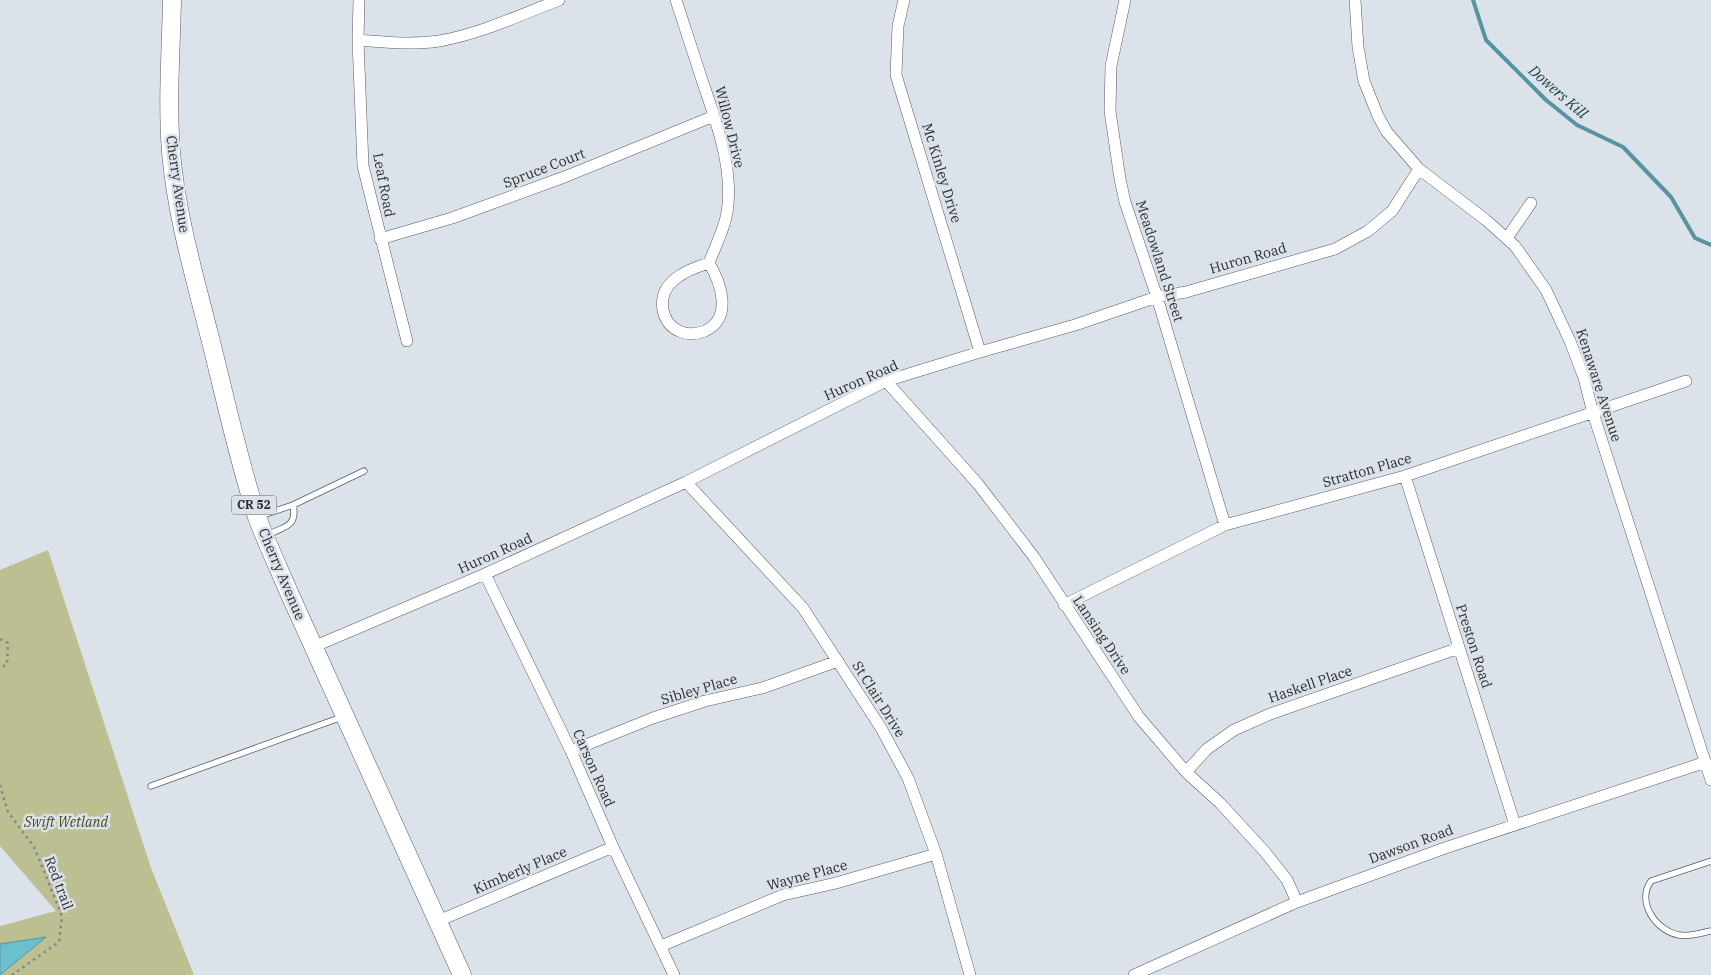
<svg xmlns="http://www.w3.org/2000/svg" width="1711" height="975" font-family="'IBM Plex Serif',serif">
<rect width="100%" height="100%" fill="#dbe2ea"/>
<path fill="#bcbf91" d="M48 550 151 868 194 975H0V926L56 911 0 846V570Z"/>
<path fill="#6bc0ce" stroke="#58949f" d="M46 937 0 975V944Z"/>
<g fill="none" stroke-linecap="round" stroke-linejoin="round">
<path stroke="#58949f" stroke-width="4" d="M1473 0 1486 40 1546 100 1577 125 1623 147 1671 197 1695 238 1711 245"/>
<defs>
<path id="lane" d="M260 516 293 505 364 471
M267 535C283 527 298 527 293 505
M151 786 342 717
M1711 861 1651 881C1636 902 1656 931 1679 935 1689 937 1701 933 1711 931"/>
<path id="street" d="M359 0 358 40 363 166 407 341
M676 0C685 28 694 55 703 83 717 124 734 170 727 213 724 230 715 247 709 263
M904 0 898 26 896 75 980 352
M1125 0 1111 66 1110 111 1120 179 1125 202 1157 297 1225 525
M1355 0 1358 47 1364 81 1378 116 1387 132 1419 169 1486 220 1515 246 1546 290 1570 341 1584 378 1593 413 1711 780
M358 40C384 42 412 45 439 41 480 34 520 15 559 0
M1507 238 1531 203
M380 239 452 218 567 176 714 116
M709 263C721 283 733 318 705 331 697 334 687 335 679 331 670 327 665 320 663 310 658 282 686 270 709 263Z
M886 381 978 484 1034 557 1139 717 1186 772 1220 803 1265 852 1287 880 1297 902
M1405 476 1515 825
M686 482 803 608 881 728 908 778 936 854 970 975
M485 574 571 751 613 847 674 975
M1064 605 1225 525 1405 476 1686 381
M313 647 485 574 686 482 886 381 980 352 1075 325 1157 297 1186 292 1335 249 1368 231 1392 211 1419 169
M571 751 653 718 705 701 762 688 838 661
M1186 772 1207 749 1234 730 1270 714 1459 648
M438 921 613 847
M661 946 783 895 836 883 936 854
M1134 975 1297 902 1445 848 1706 762"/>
<path id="primary" d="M172 0C171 50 167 102 171 152 176 212 193 271 208 330 224 392 237 456 257 517 267 544 280 571 291 597L462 975"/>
</defs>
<use href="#lane" stroke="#565c63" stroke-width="7"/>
<use href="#street" stroke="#565c63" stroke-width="12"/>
<use href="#primary" stroke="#565c63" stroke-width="19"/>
<path stroke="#83878d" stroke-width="2.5" stroke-dasharray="2.5 4" stroke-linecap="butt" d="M0 639 8 643 7 664 0 668
M0 785 8 812 34 847 59 908 62 917 59 942 12 975"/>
<use href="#lane" stroke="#fff" stroke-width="5.5"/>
<use href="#street" stroke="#fff" stroke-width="11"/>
<use href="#primary" stroke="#fff" stroke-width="18"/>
</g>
<g text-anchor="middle" stroke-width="5" stroke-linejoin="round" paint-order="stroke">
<rect fill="#dbe2ea" stroke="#606469" stroke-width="1" x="231.5" y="495.5" width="45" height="19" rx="4"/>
<g font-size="12" font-weight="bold" fill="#2c2e32">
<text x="254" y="509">CR 52</text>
</g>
<g font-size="14" fill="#2c2e32" stroke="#dbe2ea">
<text transform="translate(730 127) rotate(76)" y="5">Willow Drive</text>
<text transform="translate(544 168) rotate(-21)" y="5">Spruce Court</text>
<text transform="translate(942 173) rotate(73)" y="5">Mc Kinley Drive</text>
<text transform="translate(178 184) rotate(82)" y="5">Cherry Avenue</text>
<text transform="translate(384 185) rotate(79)" y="5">Leaf Road</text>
<text transform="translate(1248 258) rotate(-16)" y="5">Huron Road</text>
<text transform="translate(1160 261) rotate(72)" y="5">Meadowland Street</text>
<text transform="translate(861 380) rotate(-24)" y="5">Huron Road</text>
<text transform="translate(1599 385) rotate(72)" y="5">Kenaware Avenue</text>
<text transform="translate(1367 470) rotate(-16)" y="5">Stratton Place</text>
<text transform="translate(495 553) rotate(-24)" y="5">Huron Road</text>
<text transform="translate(282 574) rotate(67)" y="5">Cherry Avenue</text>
<text transform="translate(1102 635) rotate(56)" y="5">Lansing Drive</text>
<text transform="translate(1474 646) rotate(72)" y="5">Preston Road</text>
<text transform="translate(1310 684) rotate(-19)" y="5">Haskell Place</text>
<text transform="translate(699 689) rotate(-16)" y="5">Sibley Place</text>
<text transform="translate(879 699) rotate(58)" y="5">St Clair Drive</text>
<text transform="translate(594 768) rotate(66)" y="5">Carson Road</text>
<text transform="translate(1411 844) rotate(-20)" y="5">Dawson Road</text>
<text transform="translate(520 870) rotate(-23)" y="5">Kimberly Place</text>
<text transform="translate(807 875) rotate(-15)" y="5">Wayne Place</text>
<text transform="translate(59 883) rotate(69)" y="5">Red trail</text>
</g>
<g font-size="14" font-style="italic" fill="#4a4c1c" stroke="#dbe2ea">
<text x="66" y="827">Swift Wetland</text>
</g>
<g font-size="15" font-style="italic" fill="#143c43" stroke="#dbe2ea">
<text transform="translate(1558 92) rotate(41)" y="5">Dowers Kill</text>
</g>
</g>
</svg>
